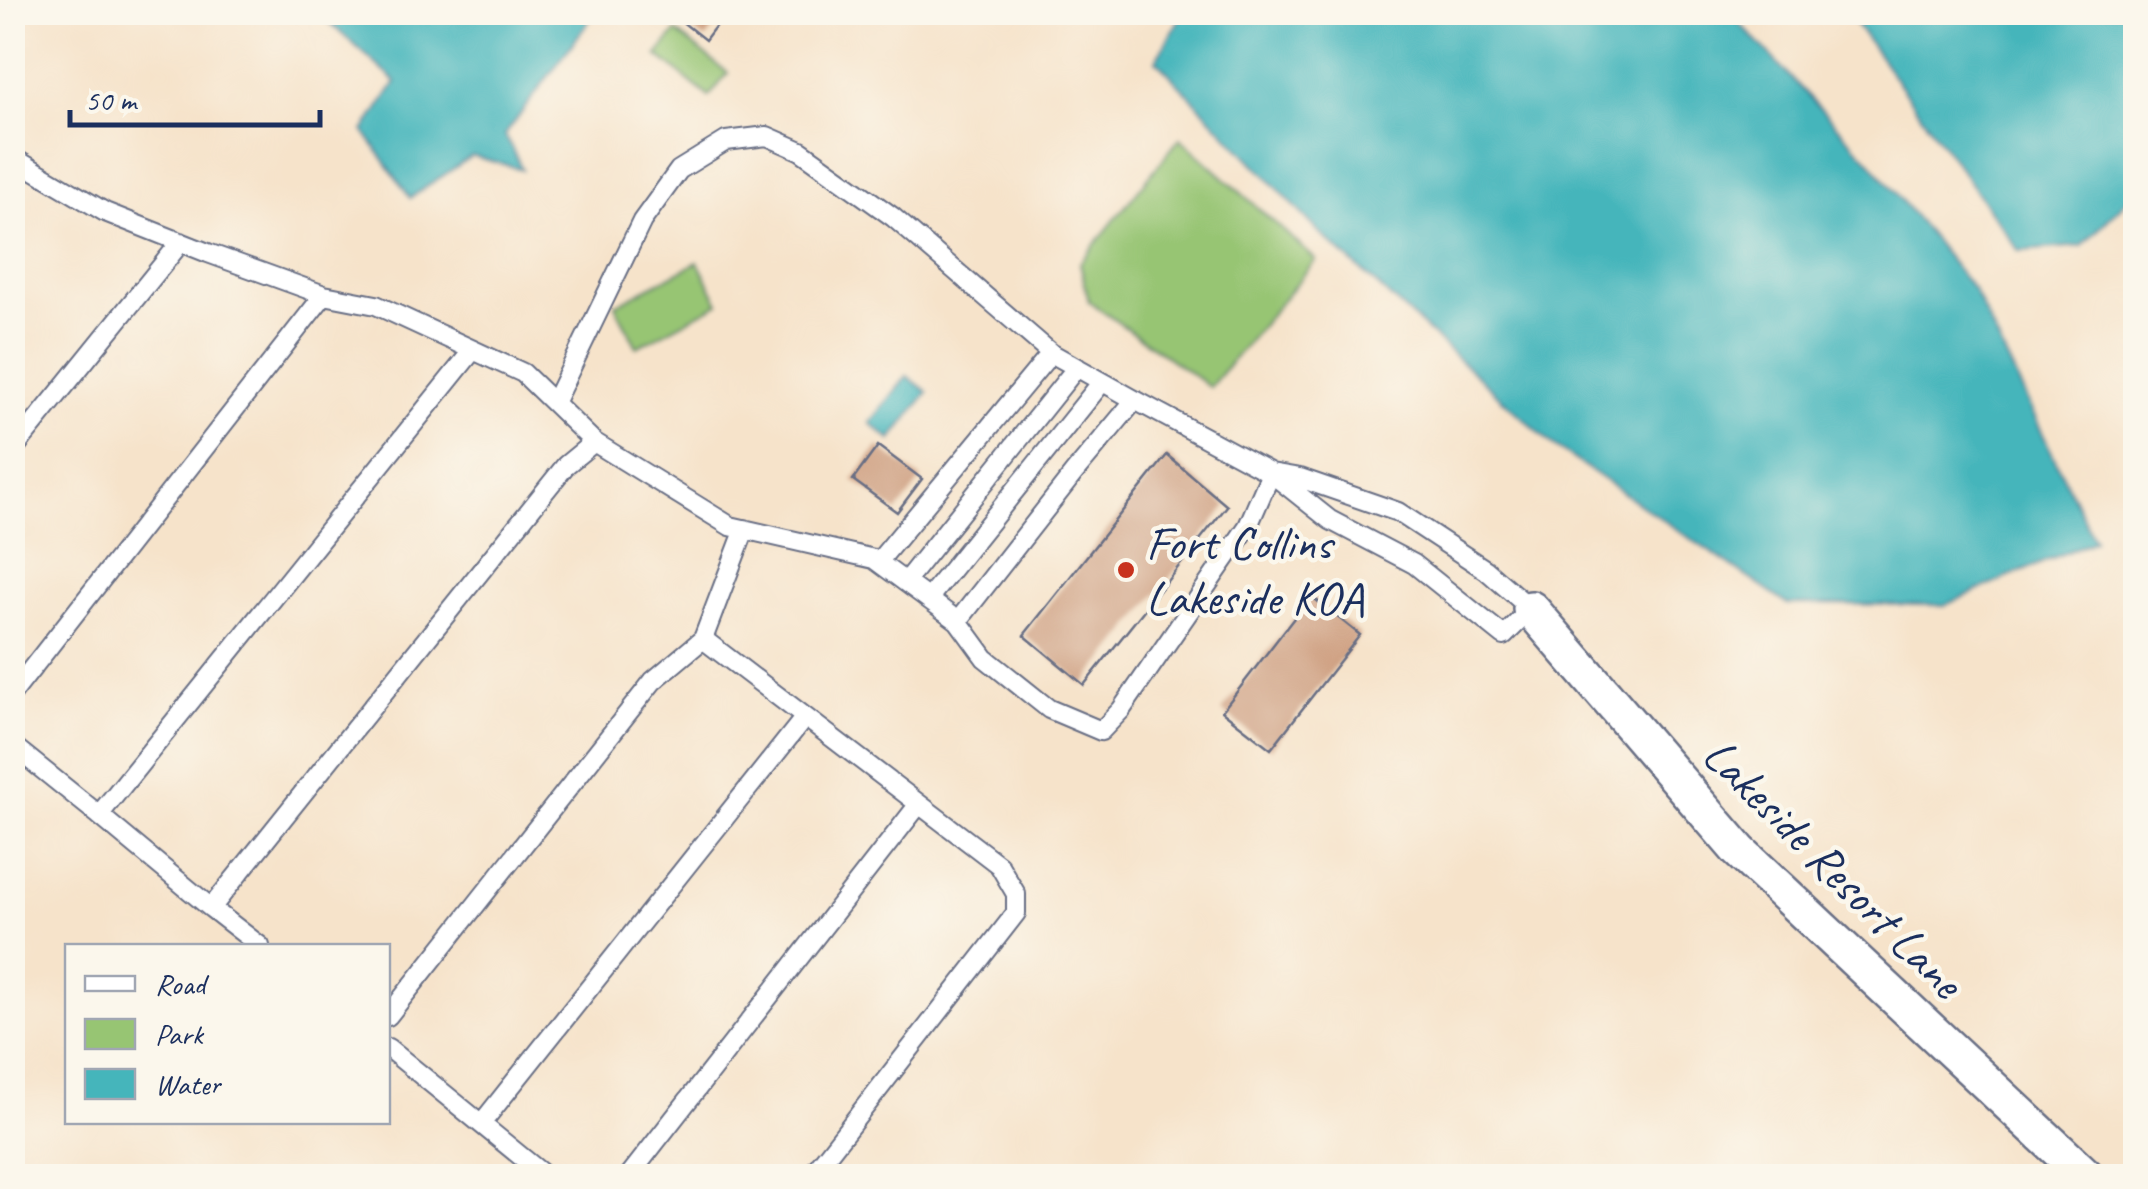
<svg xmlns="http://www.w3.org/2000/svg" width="2148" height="1189" font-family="Caveat,sans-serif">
<rect width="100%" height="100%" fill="#fbf7ec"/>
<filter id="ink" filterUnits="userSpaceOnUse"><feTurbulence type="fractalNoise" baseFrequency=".01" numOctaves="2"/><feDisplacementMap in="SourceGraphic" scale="20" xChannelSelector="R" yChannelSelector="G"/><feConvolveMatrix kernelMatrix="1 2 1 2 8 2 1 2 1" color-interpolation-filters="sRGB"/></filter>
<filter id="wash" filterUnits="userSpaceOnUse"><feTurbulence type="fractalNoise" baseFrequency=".0048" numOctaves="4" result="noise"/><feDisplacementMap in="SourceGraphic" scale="40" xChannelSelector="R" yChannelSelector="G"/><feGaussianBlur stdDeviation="2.25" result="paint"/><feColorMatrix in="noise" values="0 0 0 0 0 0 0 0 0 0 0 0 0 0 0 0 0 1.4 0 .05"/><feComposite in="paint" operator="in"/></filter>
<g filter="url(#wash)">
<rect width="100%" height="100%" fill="#f6e3ca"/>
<path fill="#97c573" stroke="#597a68" stroke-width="2.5" d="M676 32 728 73 709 97 657 55Z
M1180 138 1316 260 1210 387 1089 302 1080 263Z
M698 262 719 303 637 347 615 305Z"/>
<path fill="#45b5bb" stroke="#30728c" stroke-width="2.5" d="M319 13H595L505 135 522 169 472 156 410 198 364 131 396 82Z
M1183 13H1730L1870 161 1974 291 2094 540 1945 605 1787 604 1553 445 1322 235 1156 60Z
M1848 13H2135V192L2082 246 2019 251Z
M907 376 928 392 891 440 870 423Z"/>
<g id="blocks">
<path fill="#d0a385" d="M679 12H711L720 20 705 40 676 17Z
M878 446 922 479 897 512 853 480Z
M1167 455 1227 506 1084 685 1024 635Z
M1311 596 1360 635 1271 749 1222 711Z"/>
</g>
</g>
<g filter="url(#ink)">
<use href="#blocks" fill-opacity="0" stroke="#686e84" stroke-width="2.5"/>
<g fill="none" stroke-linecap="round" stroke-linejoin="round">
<defs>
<path id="service" d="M12 157 105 212 208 253 324 295 376 305 523 373 594 442 730 526 874 559 958 621 1074 473 1135 400 1271 473 1330 520 1414 564 1504 636 1531 609 1486 570 1398 512 1300 478 1271 473
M554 403 642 221 679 170 726 141 767 136 801 151 893 217 1051 353 1135 400
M12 451 181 242
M745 529 703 639 999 865 1016 894V913L811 1176
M878 562 1051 353
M905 582 1077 367
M928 599 1102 382
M958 621 985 658 1049 709 1101 731 1121 710 1248 526 1271 473
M12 694 324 295
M12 745 99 815
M211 908 99 815 473 350
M260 946 211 908 566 465 594 442
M388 1016 653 681 703 639
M388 1048 545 1176
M481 1124 805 717
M629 1176 919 804"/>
<path id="minor" d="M1531 609 1739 851 2086 1176"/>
</defs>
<use href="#service" stroke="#686e84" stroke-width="22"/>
<use href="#minor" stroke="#686e84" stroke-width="40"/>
<use href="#service" stroke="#fff" stroke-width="18"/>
<use href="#minor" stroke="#fff" stroke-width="35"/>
</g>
</g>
<circle fill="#c8321e" stroke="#fbf7ec" stroke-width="4" cx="1126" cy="570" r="10"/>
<g text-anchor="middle" stroke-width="9" stroke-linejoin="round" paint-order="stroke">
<g font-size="48" fill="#1b2f5e" stroke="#fbf7ec" text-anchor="start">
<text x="1146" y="559">Fort Collins<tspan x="1146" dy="55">Lakeside KOA</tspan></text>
</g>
<g font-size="48" fill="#1b2f5e" stroke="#fbf7ec">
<text transform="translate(1834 867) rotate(45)" y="17">Lakeside Resort Lane</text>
</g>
</g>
<rect width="2148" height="1189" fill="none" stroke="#fbf7ec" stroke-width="50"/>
<rect x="65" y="944" width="325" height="180" fill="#fbf7ec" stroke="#a1a7b3" stroke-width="2.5"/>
<rect x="85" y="976" width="50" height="15" fill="#ffffff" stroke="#a1a7b3" stroke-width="2.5"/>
<text x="155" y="994" font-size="30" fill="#1b2f5e">Road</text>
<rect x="85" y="1019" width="50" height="30" fill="#97c573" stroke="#a1a7b3" stroke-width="2.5"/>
<text x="155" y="1044" font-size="30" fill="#1b2f5e">Park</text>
<rect x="85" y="1069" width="50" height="30" fill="#45b5bb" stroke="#a1a7b3" stroke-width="2.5"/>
<text x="155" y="1094" font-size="30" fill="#1b2f5e">Water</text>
<path d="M70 110v15h250v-15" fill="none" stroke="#1b2f5e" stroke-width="5"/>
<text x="85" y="110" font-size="30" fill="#1b2f5e" stroke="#fbf7ec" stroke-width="8" paint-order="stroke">50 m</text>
</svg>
